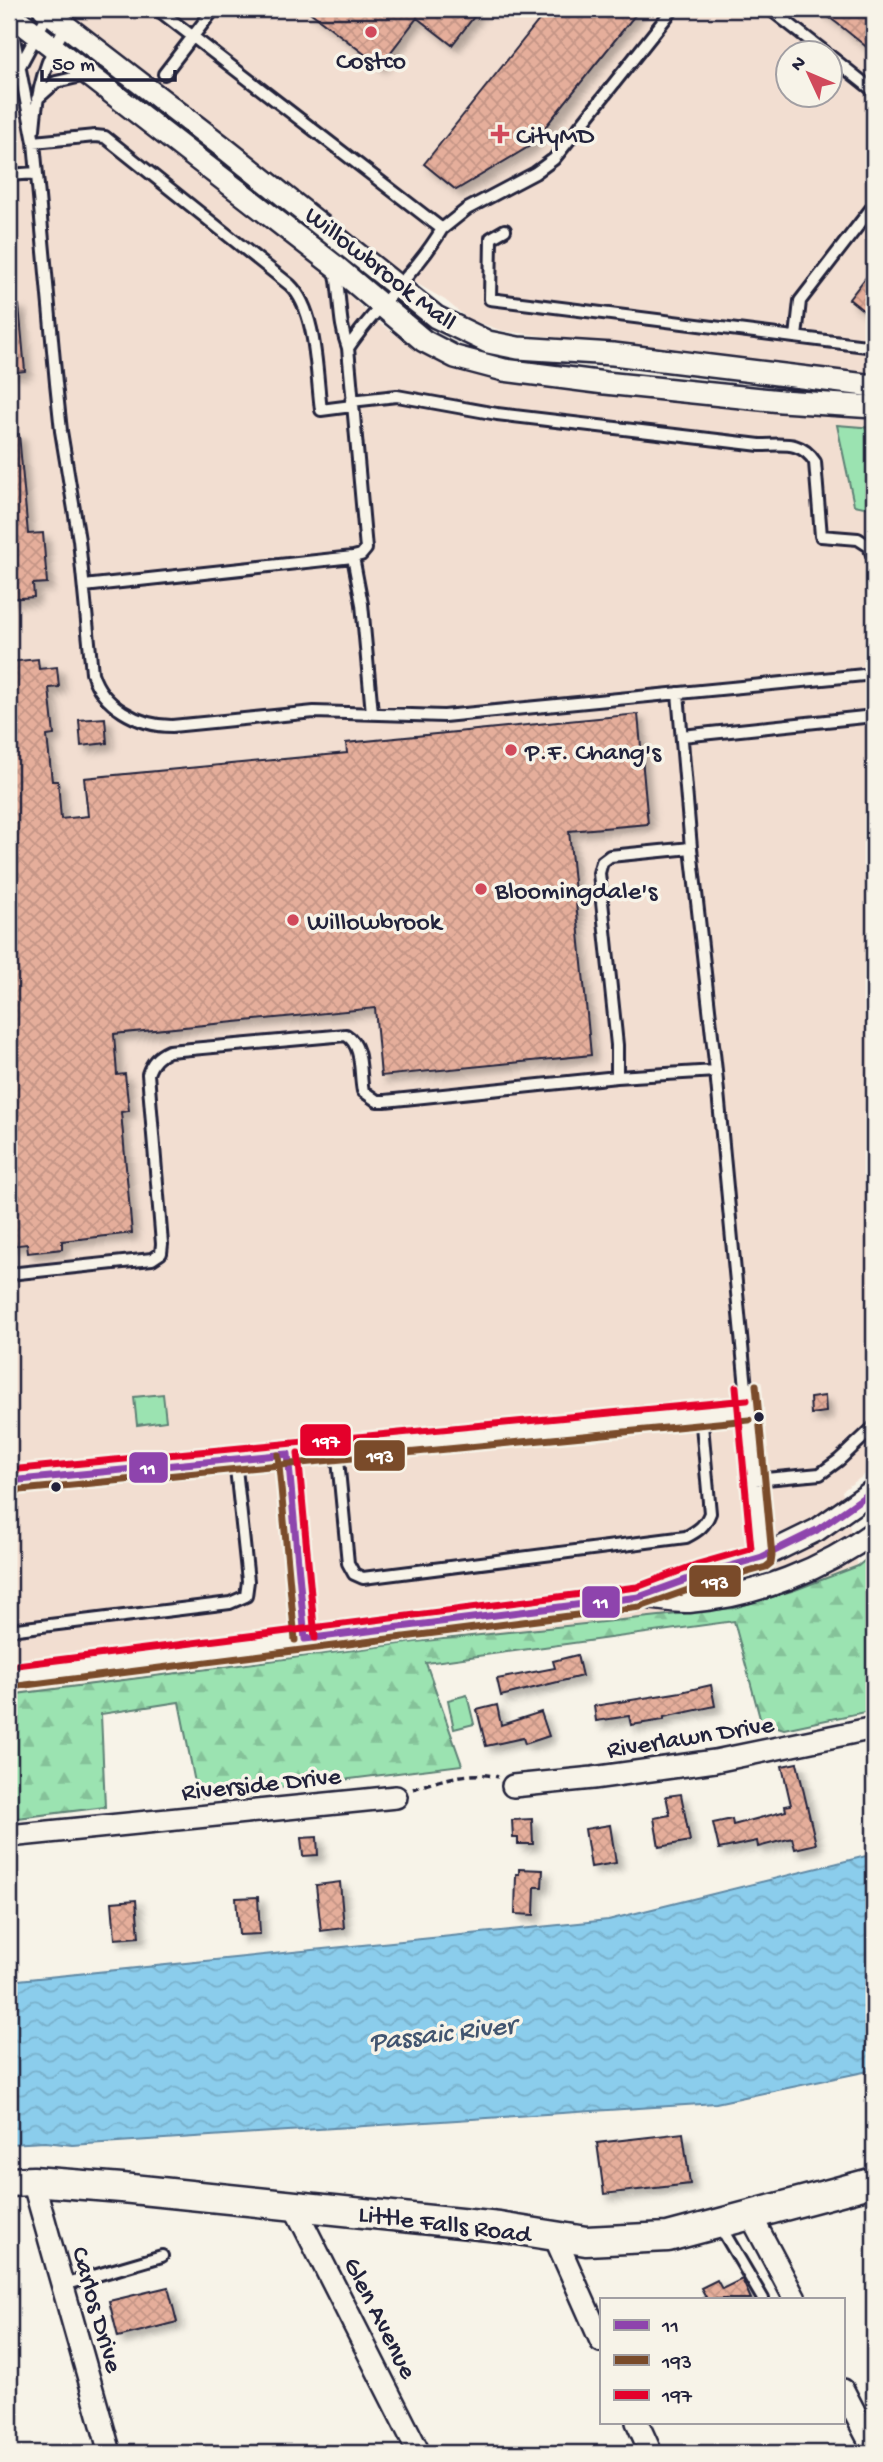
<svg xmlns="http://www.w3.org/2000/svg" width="883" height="2462" font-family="'Gochi Hand',sans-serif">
<defs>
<pattern id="forest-firs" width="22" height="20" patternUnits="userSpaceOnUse" patternTransform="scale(1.75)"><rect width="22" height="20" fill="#9be3b1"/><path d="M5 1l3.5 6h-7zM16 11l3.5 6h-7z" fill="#85c299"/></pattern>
<pattern id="water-waves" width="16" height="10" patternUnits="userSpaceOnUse" patternTransform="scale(1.75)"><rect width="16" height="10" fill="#8bcdec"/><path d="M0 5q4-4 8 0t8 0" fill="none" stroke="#78b0cb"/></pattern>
<pattern id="building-cross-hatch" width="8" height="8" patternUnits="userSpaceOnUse" patternTransform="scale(1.75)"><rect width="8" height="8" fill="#e5ae9b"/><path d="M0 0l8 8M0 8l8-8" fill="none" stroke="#c49586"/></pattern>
<filter id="shadow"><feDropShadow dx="6" dy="6" stdDeviation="3.5" flood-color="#0004"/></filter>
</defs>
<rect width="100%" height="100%" fill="#f7f3e8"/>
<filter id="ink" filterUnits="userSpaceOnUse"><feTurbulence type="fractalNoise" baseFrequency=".0143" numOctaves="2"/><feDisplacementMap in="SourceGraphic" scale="14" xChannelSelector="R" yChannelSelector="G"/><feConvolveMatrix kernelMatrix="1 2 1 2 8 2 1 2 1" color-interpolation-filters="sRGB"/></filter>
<g filter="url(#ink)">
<path fill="#f2ded1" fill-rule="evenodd" d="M53 9H874V375L503 331 468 319 445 300 380 262ZM788 52H830V94H788Z
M9 26 316 263 375 320 419 351 451 367 501 378 874 421V1468L842 1491 858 1566 795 1590 734 1608 415 1642 9 1695Z"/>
<path fill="#9be3b1" stroke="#5e8276" stroke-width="2" d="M837 425 874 428V509L854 505Z
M163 1394 166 1421 137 1425 134 1397Z
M467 1695 474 1724 454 1729 448 1700Z"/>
<path fill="url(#forest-firs)" stroke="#5e8276" stroke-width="2" d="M874 1553V1710L784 1729 761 1722 734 1621 426 1663 462 1765 198 1798 179 1702 101 1714 105 1807 9 1819V1695L415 1642 734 1608 795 1590 858 1566Z"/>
<path fill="url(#water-waves)" stroke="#6189a5" stroke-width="2" d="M874 1854V2070L716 2103 72 2145 45 2142 9 2144V1981L608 1920Z"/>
<path fill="url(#building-cross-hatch)" stroke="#22223b" stroke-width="2" filter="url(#shadow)" d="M306 9H480L452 45 417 18 380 66Z
M548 9H640L530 146 456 190 424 164Z
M818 9H874V53L838 24Z
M874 267V319L849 299Z
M9 305H19L25 371 9 373Z
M19 434 28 534 43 533 47 583 33 584 34 597 9 599V435Z
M38 659 39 669 57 667 59 687 49 688 54 735 47 736 52 781H58L61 819 88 816 84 778 347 753 346 743 638 714 648 824 569 831 591 1055 381 1076 375 1008 114 1034 117 1075 125 1074 129 1111 121 1112 132 1233 62 1241V1249L28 1253 27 1244 9 1246V662Z
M105 718 107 743 81 746 79 720Z
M825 1396 826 1412 811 1414 810 1398Z
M577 1655 582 1676 501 1696 497 1679 555 1668 553 1661Z
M711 1685 715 1706 664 1717V1720L631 1725 629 1716 596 1721 594 1706 681 1692Z
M497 1705 501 1725 541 1712 549 1736 525 1744 523 1738 486 1746 477 1710Z
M797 1763 816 1844 795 1849 792 1838 758 1847 757 1841 719 1849 713 1823 732 1819 733 1825 786 1811 785 1806 791 1805 782 1766Z
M681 1794 690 1841 659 1847 654 1818 670 1815 666 1796Z
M532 1819 533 1844H518V1838H513L512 1820Z
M610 1825 616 1863 591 1867 585 1829Z
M317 1837 318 1855 303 1856 301 1838Z
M519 1869 543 1870 542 1887H535L534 1915 515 1914 516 1874H519Z
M340 1882 344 1928 321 1931 316 1885Z
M258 1897 260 1934 239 1935 236 1898Z
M136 1900 139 1937 115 1939 112 1902Z
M683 2133 690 2184 604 2194 597 2143Z
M742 2279 751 2299H701L706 2297 701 2288 717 2280 722 2289Z
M168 2287 177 2322 118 2337 109 2301Z"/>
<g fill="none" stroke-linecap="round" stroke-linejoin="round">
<defs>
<path id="lane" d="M157 9 442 229C416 273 376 306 348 348L366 549 361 555 353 557 362 604 372 713
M770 9 825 52
M9 19 12 28 34 142 56 383 61 431 79 540 92 673C102 706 138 726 172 726L314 712 444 716 874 674
M830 56 874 91
M19 68 49 12
M164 74 214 9
M37 99 56 82 86 75
M34 129C37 90 45 60 66 26
M34 142 95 136 105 137 290 285C317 311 316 373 321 410L352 406
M9 175 36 173
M442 229 467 209 535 173 554 159 673 9
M505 230 491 238 490 299 874 347
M335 269C341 296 338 322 348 348
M796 337 800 301 874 205
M351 401 397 396 497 414 760 445C783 445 801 440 815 462L821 536 858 539 869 546 874 561
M84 586 353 557
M678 693 691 848 716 1071 762 1557
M682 736 874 716
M617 1077V1045L599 873 602 862 610 856 691 848
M9 1274 152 1259 161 1253 162 1244 148 1074C152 1062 158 1056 169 1051L346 1035C364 1046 359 1073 363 1091L377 1101H385L617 1077 716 1071
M337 1449 348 1563 354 1574 363 1578 686 1537C698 1531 705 1526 710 1513L701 1414
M288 1454 305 1639
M755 1480 820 1474 839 1460 874 1427
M9 1481 748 1410
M9 1630 230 1603 246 1596 248 1581 235 1459
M720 2226 763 2299
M63 2285 162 2256"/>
<path id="street" d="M44 9 223 147 436 317 488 342 518 348 613 354 874 386
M9 13 335 266 424 341 455 357 504 370 605 383 781 401 874 407
M645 1597C660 1599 678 1603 693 1601 756 1596 824 1569 874 1532
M9 1677 639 1597 702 1574 762 1557 817 1530 874 1490
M513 1786 593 1778 715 1761 874 1728
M9 1836 396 1797
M33 2181 110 2453
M294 2206 419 2453
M750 2214 795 2299
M554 2235 601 2341
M843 2390 874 2450
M637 2422 651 2453"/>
<path id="secondary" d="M9 2182 33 2181 122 2188 499 2227 586 2241 668 2237 874 2182"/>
</defs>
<use href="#lane" stroke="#22223b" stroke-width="16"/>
<use href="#street" stroke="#22223b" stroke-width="26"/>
<use href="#secondary" stroke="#22223b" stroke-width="33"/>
<path stroke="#22223b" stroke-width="3.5" stroke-dasharray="7 5" stroke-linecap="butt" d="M413 1789C439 1780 472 1770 498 1777"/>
<use href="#lane" stroke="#f7f3e8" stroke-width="10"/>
<use href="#street" stroke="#f7f3e8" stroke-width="21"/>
<use href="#secondary" stroke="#f7f3e8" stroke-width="28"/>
<defs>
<path id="bus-1" d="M288 1454 305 1639
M9 1481 288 1454
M305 1639 639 1597 702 1574 762 1557 817 1530 874 1490"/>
<path id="bus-2" d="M278 1455 295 1640
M10 1491 749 1420
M10 1687 640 1607 705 1584 766 1567 771 1563 772 1556 756 1385"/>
<path id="bus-3" d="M298 1453 315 1638
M9 1470 747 1400
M9 1666 637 1587 698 1564 751 1549 736 1387"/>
</defs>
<use href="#bus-1" stroke="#f7f3e8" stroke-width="12"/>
<use href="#bus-2" stroke="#f7f3e8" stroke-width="12"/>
<use href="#bus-3" stroke="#f7f3e8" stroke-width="12"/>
<use href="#bus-1" stroke="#8e44ad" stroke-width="7"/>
<use href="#bus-2" stroke="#7a4b2a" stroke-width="7"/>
<use href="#bus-3" stroke="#e4002b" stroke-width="7"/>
</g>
</g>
<g fill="#d1495b" stroke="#f7f3e8" stroke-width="2.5">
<circle cx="371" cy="32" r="7"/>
<path d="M496.5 123.5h7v7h7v7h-7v7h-7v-7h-7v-7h7z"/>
<circle cx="511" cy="750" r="7"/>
<circle cx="481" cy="889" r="7"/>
<circle cx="293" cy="920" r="7"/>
</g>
<g fill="#22223b" stroke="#f7f3e8" stroke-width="2.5">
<circle cx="759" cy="1417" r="6"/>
<circle cx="56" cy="1487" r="6"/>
</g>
<g text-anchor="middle" stroke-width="7" stroke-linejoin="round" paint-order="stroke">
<g font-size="26" fill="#22223b" stroke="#f7f3e8" text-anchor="start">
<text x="371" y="68" text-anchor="middle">Costco</text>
<text x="516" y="143">CityMD</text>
<text x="525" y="759">P.F. Chang's</text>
<text x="495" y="898">Bloomingdale's</text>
<text x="307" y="929">Willowbrook</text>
</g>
<g font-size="26" fill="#22223b" stroke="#f7f3e8">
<text transform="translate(382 267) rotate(38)" y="9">Willowbrook Mall</text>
<text transform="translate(690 1735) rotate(-9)" y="9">Riverlawn Drive</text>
<text transform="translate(261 1782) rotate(-6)" y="9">Riverside Drive</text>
<text transform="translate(445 2222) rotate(7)" y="9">Little Falls Road</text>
<text transform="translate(99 2309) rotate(74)" y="9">Carlos Drive</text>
<text transform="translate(382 2317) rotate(63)" y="9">Glen Avenue</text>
</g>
<g font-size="28" font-style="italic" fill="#425570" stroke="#f7f3e8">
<text transform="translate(442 2031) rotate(-7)" y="10">Passaic River</text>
</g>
</g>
<g stroke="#f7f3e8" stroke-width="2.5">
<rect x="299" y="1423" width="53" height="34" rx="7" fill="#e4002b"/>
<rect x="353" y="1439" width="53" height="33" rx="7" fill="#7a4b2a"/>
<rect x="128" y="1451" width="41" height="33" rx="7" fill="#8e44ad"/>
<rect x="688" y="1564" width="54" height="34" rx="7" fill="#7a4b2a"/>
<rect x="581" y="1585" width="40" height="34" rx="7" fill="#8e44ad"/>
</g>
<g font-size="19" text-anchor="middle" font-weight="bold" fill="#fff">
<text x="326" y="1447">197</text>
<text x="380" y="1462">193</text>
<text x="148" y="1474">11</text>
<text x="715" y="1588">193</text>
<text x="601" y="1608">11</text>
</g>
<rect width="883" height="2462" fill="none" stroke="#f7f3e8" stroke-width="35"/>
<rect x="18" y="18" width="848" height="2427" fill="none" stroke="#22223b" stroke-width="2.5" filter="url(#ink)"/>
<rect x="600" y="2298" width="245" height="126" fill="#f7f3e8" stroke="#a29fa3" stroke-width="2"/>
<rect x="614" y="2320" width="35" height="10" fill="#8e44ad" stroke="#a29fa3" stroke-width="2"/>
<text x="662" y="2332" font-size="21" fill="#22223b">11</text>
<rect x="614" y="2355" width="35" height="10" fill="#7a4b2a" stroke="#a29fa3" stroke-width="2"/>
<text x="662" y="2368" font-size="21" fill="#22223b">193</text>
<rect x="614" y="2390" width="35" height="10" fill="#e4002b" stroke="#a29fa3" stroke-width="2"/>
<text x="662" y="2402" font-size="21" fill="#22223b">197</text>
<g transform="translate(809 74) rotate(314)"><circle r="33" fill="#f7f3e8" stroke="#a29fa3" stroke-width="2"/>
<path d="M0-5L12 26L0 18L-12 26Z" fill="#d1495b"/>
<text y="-10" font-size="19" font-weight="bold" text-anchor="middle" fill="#22223b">N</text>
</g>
<path d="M42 70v10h133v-10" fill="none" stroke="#22223b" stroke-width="3.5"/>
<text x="52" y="70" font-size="21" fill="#22223b" stroke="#f7f3e8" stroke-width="5" paint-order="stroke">50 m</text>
</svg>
